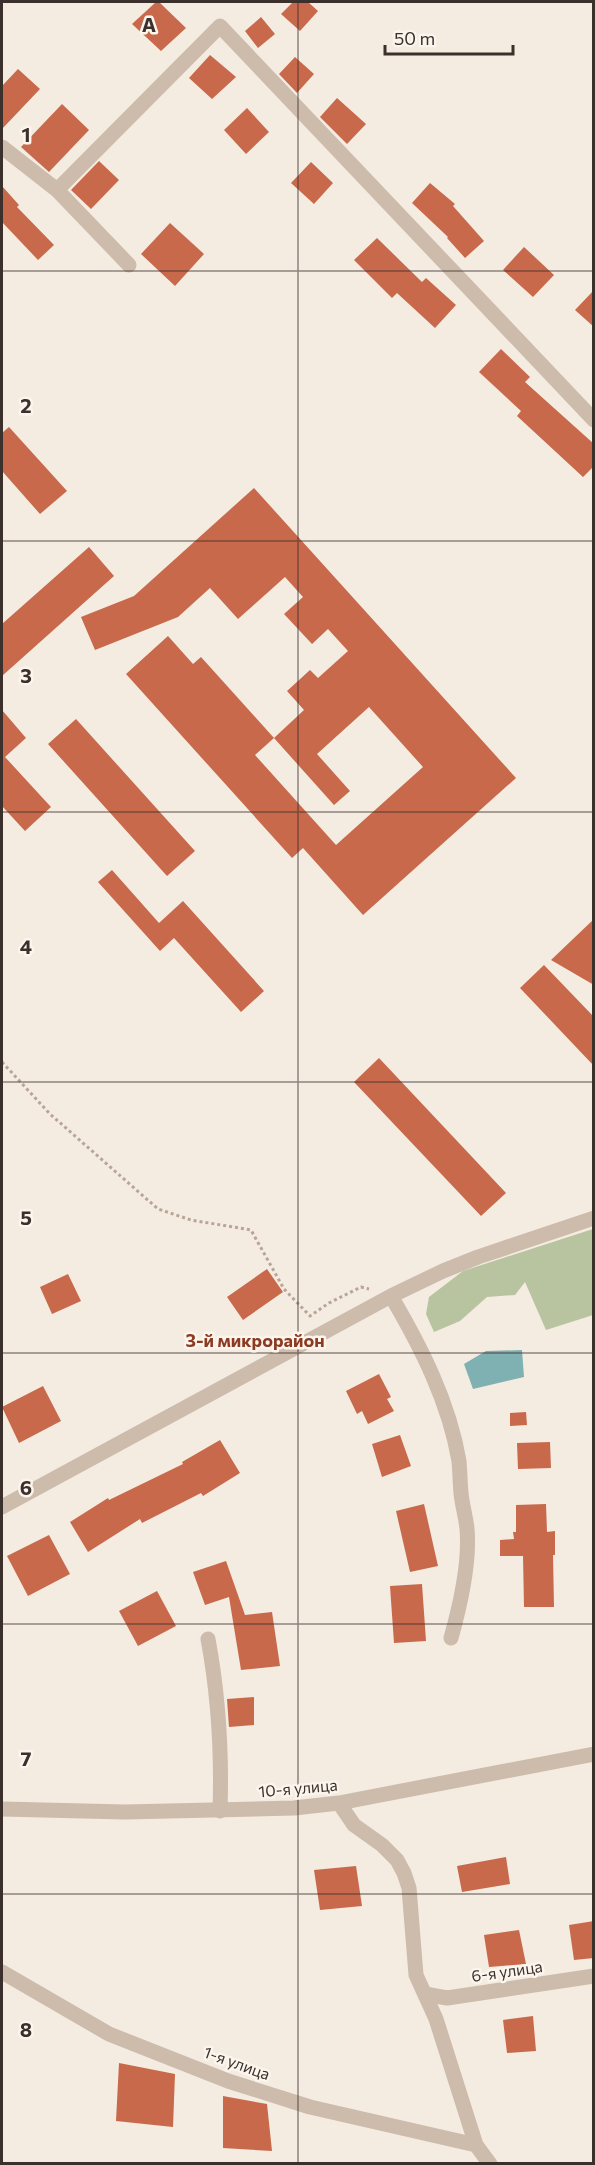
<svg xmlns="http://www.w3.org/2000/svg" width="595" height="2165" font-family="Commissioner,sans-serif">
<rect width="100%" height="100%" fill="#f4ebe1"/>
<path fill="#b8c4a0" d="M593 1229V1315L546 1330 525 1282 515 1295 487 1297 460 1321 434 1332 426 1314 429 1297 463 1271Z"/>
<path fill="#7fb0b2" d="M522 1350 524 1377 473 1389 464 1364 486 1351Z"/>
<path fill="#c8694b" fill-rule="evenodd" d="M156 2H159L186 28 161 51 132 24Z
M293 2H308L318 11 300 31 281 14Z
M261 17 275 34 258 48 245 31Z
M210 55 236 77 212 99 189 78Z
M295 57 314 74 297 93 279 74Z
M18 69 40 89 2 129V86Z
M337 98 366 124 347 144 320 117Z
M62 104 89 130 49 172 21 147Z
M247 108 269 132 246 154 224 130Z
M99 161 119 180 91 209 71 190Z
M311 162 333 183 314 204 291 183Z
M430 183 455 204 453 206 484 241 465 258 447 238 448 237 412 203Z
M2 186 19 205 17 207 54 245 38 260 2 222Z
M170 223 204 254 175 286 141 254Z
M377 238 422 282 426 278 456 305 435 328 397 293 392 298 354 260Z
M524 247 554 275 533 297 503 270Z
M594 290V327L575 310Z
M501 349 530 377 525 382 594 444V466L583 477 517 416 521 411 479 372Z
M9 427 67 491 40 514 2 471V433Z
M254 488 516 778 363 915 303 848 292 858 126 674 168 636 193 664 201 657 274 738 304 710 287 691 310 670 318 678 348 651 328 629 312 644 284 614 303 597 285 577 238 619 210 588 178 617 95 650 81 617 134 596ZM369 707 423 767 336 845 255 755 274 738 334 805 350 791 317 754Z
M89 547 114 576 2 676V624Z
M2 710 26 738 5 757 51 807 25 831 2 806Z
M76 719 195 851 167 876 48 744Z
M112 870 159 923 183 901 264 991 241 1012 174 938 160 951 98 882Z
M594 919V985L551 960Z
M544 965 594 1017V1066L520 988Z
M379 1058 506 1193 481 1216 354 1082Z
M267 1269 283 1292 243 1320 227 1297Z
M68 1274 81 1301 52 1314 40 1287Z
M379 1374 391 1397 387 1399 394 1411 368 1424 362 1411 357 1414 346 1391Z
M43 1386 61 1421 19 1443 2 1407Z
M526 1412 527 1425 510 1426V1413Z
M400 1435 411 1466 382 1477 372 1444Z
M220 1440 240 1473 203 1496 201 1493 142 1523 140 1519 88 1552 70 1522 108 1498 109 1500 183 1464 182 1462Z
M550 1442 551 1468 518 1469 517 1443Z
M424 1504 438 1566 410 1572 396 1511Z
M546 1504 547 1532 555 1531V1555H553L554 1607H524L523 1556H500V1540L514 1539 513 1532H516V1505Z
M49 1535 70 1574 28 1596 7 1556Z
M226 1561 245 1615 272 1612 280 1666 241 1670 229 1597 205 1605 193 1572Z
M422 1584 426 1641 394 1643 390 1586Z
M157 1591 176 1626 138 1646 119 1611Z
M254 1697V1725L229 1727 227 1699Z
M506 1857 510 1884 462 1892 457 1866Z
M356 1866 362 1906 320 1910 314 1870Z
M594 1921V1958L574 1960 569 1925Z
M519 1930 526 1964 489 1967 484 1935Z
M533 2016 536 2051 507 2053 503 2020Z
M119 2063 175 2074 173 2127 116 2121Z
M223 2096 267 2104 272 2151 223 2148Z"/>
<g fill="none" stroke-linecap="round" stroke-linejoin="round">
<path stroke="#b9a596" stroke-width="3" stroke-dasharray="3 3" stroke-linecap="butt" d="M2 1062 50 1114 158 1209 191 1220 251 1230 284 1289 310 1316 329 1303 361 1287 369 1289"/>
<path stroke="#cdbbac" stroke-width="15" d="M2 147 57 190 129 265
M57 190 220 26 594 420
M391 1296C421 1347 449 1402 459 1461 460 1472 460 1482 461 1493 462 1505 466 1517 467 1529 470 1562 460 1606 451 1638
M2 1507 391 1296 443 1271 478 1257 594 1218
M208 1639C219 1698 222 1751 220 1811
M339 1803 354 1825 382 1845 397 1860 404 1873 409 1888 416 1975 436 2019 476 2145 490 2164
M2 1809 125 1812 294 1808 339 1803 594 1754
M2 1972 109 2034 228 2081 310 2107 476 2145
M425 1994 447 1998 594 1976"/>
</g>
<path fill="none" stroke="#3b302b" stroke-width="1.5" stroke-opacity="0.55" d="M298 2V2164M2 271H594M2 541H594M2 812H594M2 1082H594M2 1353H594M2 1624H594M2 1894H594"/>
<g text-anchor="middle" stroke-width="5" stroke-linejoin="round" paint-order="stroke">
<g font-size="16" fill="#3b302b" stroke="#fbf5ee">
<text transform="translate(298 1788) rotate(-5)" y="6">10-я улица</text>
<text transform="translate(507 1971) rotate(-8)" y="6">6-я улица</text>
<text transform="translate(237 2063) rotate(20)" y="6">1-я улица</text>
</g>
<g font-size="18" font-weight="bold" fill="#8c3b22" stroke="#fbf5ee">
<text x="255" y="1347">3-й микрорайон</text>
</g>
</g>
<g font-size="20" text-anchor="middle" font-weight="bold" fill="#3b302b" stroke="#fbf5ee" stroke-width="5" stroke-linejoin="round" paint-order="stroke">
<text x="149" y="32">A</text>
<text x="26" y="142">1</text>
<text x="26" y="413">2</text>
<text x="26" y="683">3</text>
<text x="26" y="954">4</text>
<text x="26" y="1225">5</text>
<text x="26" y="1495">6</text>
<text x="26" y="1766">7</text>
<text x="26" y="2037">8</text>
</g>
<rect width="595" height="2165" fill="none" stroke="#3b302b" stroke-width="6"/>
<path d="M385 45v9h128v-9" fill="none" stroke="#3b302b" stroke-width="3"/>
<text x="394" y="45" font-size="18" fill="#3b302b" stroke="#fbf5ee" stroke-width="4.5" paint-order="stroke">50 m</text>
</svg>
